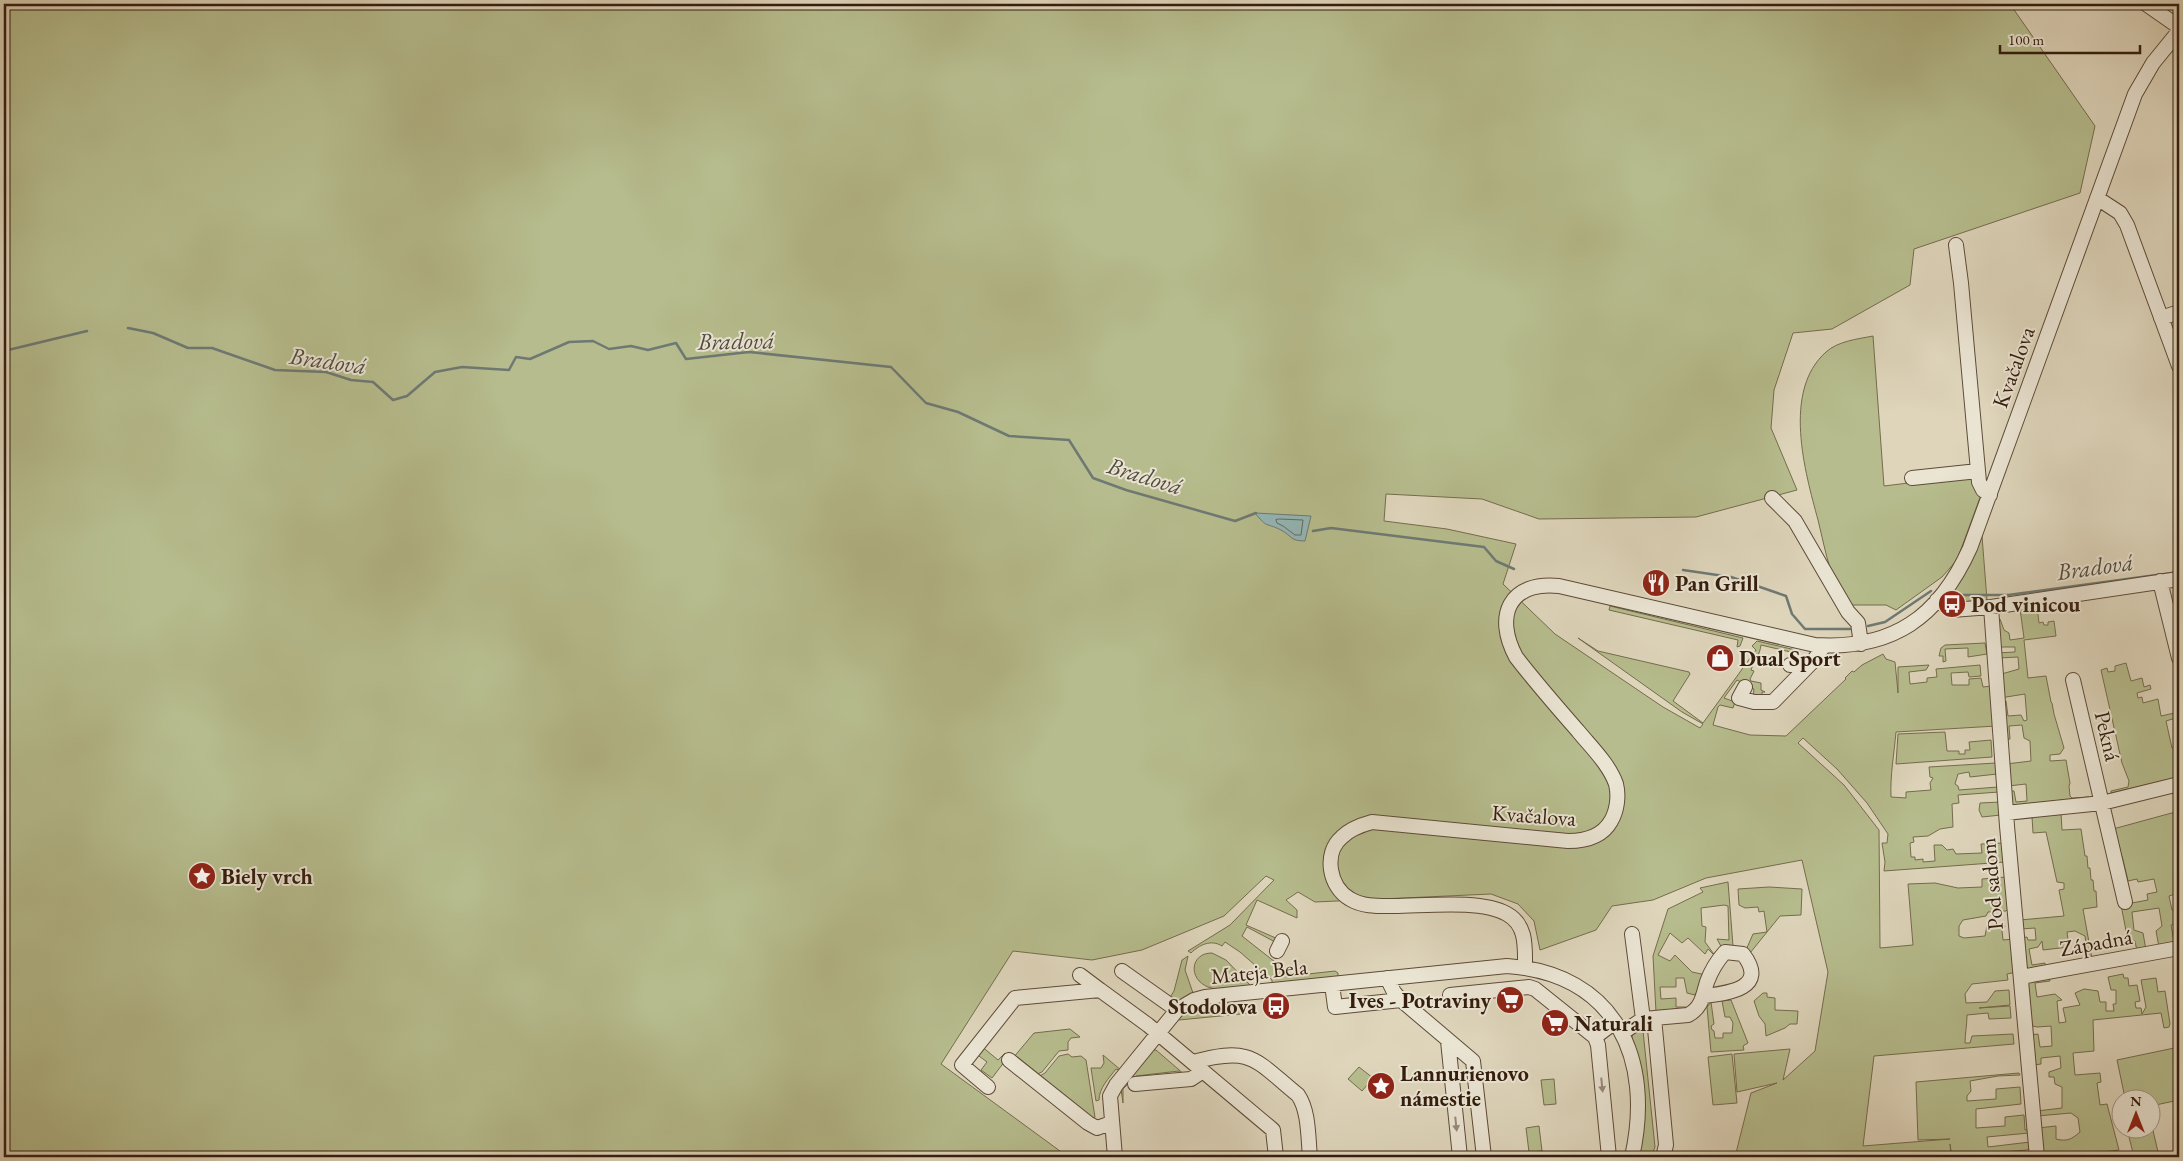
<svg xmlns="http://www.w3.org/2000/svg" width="2183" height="1161" font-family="'EB Garamond',serif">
<rect width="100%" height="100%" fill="#ded5bb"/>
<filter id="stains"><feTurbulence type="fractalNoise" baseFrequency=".004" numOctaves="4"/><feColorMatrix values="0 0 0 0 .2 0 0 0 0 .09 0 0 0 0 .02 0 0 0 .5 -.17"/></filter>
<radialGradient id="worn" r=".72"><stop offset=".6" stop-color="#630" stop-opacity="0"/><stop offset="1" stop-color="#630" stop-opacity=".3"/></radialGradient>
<path fill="#b6bc8d" stroke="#756c4d" d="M4 4H2010L2095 126 2080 193 1914 249 1910 285 1832 329 1793 333 1774 390 1771 428 1797 490 1696 517 1539 519 1482 499 1386 494 1384 521 1447 529 1516 544 1503 584 1555 634 1663 707 1700 728 1703 724 1682 712 1578 638 1598 651 1689 672 1690 674 1673 701 1703 723 1756 650 1752 646 1757 641 1800 651 1799 654 1761 645C1760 655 1754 661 1751 670L1754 671 1750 679 1751 681 1761 683V690L1765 692H1762V698L1753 697 1754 689 1737 680 1724 698 1735 702 1733 708 1720 705 1718 707 1713 725 1750 735 1786 736 1846 679 1845 678 1852 671 1854 672 1862 665 1883 654 1886 659 1895 662 1898 693V667L1929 665 1926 670 1909 672 1910 684 1927 682V678L1937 677 1936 669 1980 665 1981 676 1969 677 1968 672 1951 673 1952 685H1969V679L1981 678 1983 687 1992 686 1996 726 1896 732C1894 755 1890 775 1891 797L1906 798V792L1931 790 1930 783 1933 778 1930 777 1929 767 1996 763 1997 774 1970 777 1969 772 1958 774 1955 784 1958 786 1959 790 1998 787 1999 792 1958 795 1959 803 1952 804 1953 827 1940 829 1928 836 1913 837 1914 842 1910 843 1911 857H1915V860L1923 859V862L1935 861 1934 845H1942L1947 850 1953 849 1956 854 1982 853 1981 844 2003 843 2005 862 1884 871 1885 862 1882 843H1887L1888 834 1867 803 1837 769 1803 738 1798 743 1844 785 1879 830 1880 948 1913 945 1908 884 1935 883 1958 888 1982 887V879L2006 877 2009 908 2006 911 1988 912 1986 916 1963 920 1959 926V936L1964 938 1985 936 1987 926H2005L2002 931 2003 940 2014 939 2017 972 2007 974 2008 980 1972 984 1965 994 1966 1003 1987 1002 1995 991 2009 990 2010 1005 1979 1008 2010 1006 2011 1018 1989 1019 1988 1013 1967 1015C1967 1025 1965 1034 1965 1043H1970L1972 1036 2013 1034 2014 1044 1874 1056 1863 1146 1950 1139 1918 1140 1916 1082 2019 1073 2020 1075 1998 1076 1970 1081 1971 1091 1967 1096V1101L1996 1099V1089L2020 1087 2021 1104 1976 1109V1128L2005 1126V1117L2024 1115 2025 1130H2029V1133L1987 1137 1988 1147 2030 1142V1147L2027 1150 1990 1153V1157H1952L1950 1144 1951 1157H1735L1751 1093 1777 1083 1737 1092 1734 1054 1790 1049 1783 1080 1815 1051 1828 972 1802 860 1706 878 1653 900 1612 906 1596 930 1540 950 1534 921 1518 904 1491 894 1315 902 1298 892 1286 900 1297 910V918L1257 900 1246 925 1278 939 1277 943 1247 927 1242 936 1289 973 1299 975 1335 971 1338 973V978L1272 985V980L1240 952 1225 942 1222 946C1211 939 1199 945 1191 953L1188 951 1230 925 1274 880 1266 876 1224 916 1142 950 1092 960 1013 951 941 1064 1060 1151 1061 1157H4Z
M1873 336 1884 486 1973 475 1981 495 1957 560 1942 577 1896 610 1886 605H1850C1844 593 1835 581 1830 568 1825 552 1822 536 1818 520 1805 472 1782 391 1826 352 1838 341 1858 339 1873 336Z
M1982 536 1987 600 1961 602 1951 599 1952 592 1972 560Z
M1610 606 1743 638 1740 646 1737 647 1738 640 1609 610Z
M2037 607 2039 623 2043 622 2044 625H2048V622L2054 621 2056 636 2024 640 2028 678 2046 676 2051 702 2052 703 2054 714 2064 748 2060 754 2050 755V761L2066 760 2070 783 2069 786 2070 796 2072 798 2089 797 2010 806 2009 791H2014L2016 802 2027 801 2026 784 2008 786 2006 764 2031 761 2030 741 2024 738 2022 725 2009 726 2010 739 2004 740 2001 702 2006 701 2008 716 2021 715 2024 721 2027 720 2025 694 2000 698 1998 675 2019 669 2018 657 1998 658 1997 653 2015 652V647H1997L1994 616 2000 619 2004 630 2009 633 2010 640 2024 638 2020 609Z
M1985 643 1987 654 1968 657V648L1945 649 1946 661 1943 662V656H1939L1941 648 1945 645Z
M2126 663 2131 681 2142 678 2144 687 2150 685 2151 689 2137 693 2138 698 2142 697 2143 703 2158 699 2161 716 2179 712V717L2166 721 2172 748 2179 747V777L2111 793V791L2128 787 2129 781 2122 763 2101 670 2107 668 2108 672 2115 671V666Z
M1945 732 1947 751H1959V754H1965V750H1970L1969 742 1991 740 1992 757 1896 764 1898 734Z
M2000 802 2001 815 1982 817 1979 810 1980 803Z
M2179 811V842L2177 843 2179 846V893L2169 896 2172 910 2179 911V923L2171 925 2174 942 2179 941V944L2159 947 2156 931 2162 926 2159 908 2132 912 2134 930 2143 933 2146 950 2137 951 2135 941H2128L2121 905 2148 900 2147 894 2157 892 2154 879 2138 882 2137 879 2128 881 2122 856H2119L2113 829Z
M2061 813 2062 830 2081 829 2085 856H2087L2088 868H2090L2091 880H2093L2094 891H2096L2097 907 2083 909 2092 959 2088 960 2085 936 2075 931 2067 932 2069 947 2043 950 2042 941 2038 947 2029 949 2032 965 2045 963V967L2029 970 2024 966 2022 938 2027 937 2028 940H2036L2035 928 2021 929 2020 920 2064 916 2059 890 2064 889V883L2057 882 2046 832 2033 833 2032 817Z
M1728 882 1733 946 1723 950 1717 939 1729 940 1728 906 1724 905 1701 908 1702 926 1706 927 1705 942 1716 957 1708 949 1705 954 1688 938 1682 943 1670 933 1658 955 1670 961 1675 955 1692 972 1706 975 1695 995 1687 993 1684 978H1676V987H1660L1661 999 1676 998V1007H1686V1010L1656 1012 1653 956 1668 909 1703 892 1700 888Z
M1769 887 1802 889 1801 915 1780 916 1750 953 1746 950 1753 934 1767 932 1764 911 1759 912 1758 907 1745 908 1739 905 1738 889Z
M1212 953 1226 960 1251 986C1237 988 1222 992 1208 987 1188 979 1190 953 1212 953Z
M1188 956 1185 970 1193 993 1179 1003 1169 999 1174 991 1182 960Z
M2123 974 2124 978H2128L2129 986 2137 985 2140 1001 2135 1002 2136 1008H2141L2142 1014 2146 1007 2141 980 2156 978 2158 992 2165 991 2170 1024 2169 1027 2164 1028 2161 1013 2093 1020 2094 1051 2073 1053 2075 1075 2100 1073 2101 1082 2097 1083 2100 1105 2107 1104 2119 1150 2061 1157H2041L2038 1128 2056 1126V1139C2067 1142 2072 1139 2080 1132L2078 1118 2071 1113 2037 1116V1111L2062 1108V1087L2055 1084 2054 1077H2049V1072L2061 1068 2060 1056 2041 1058V1064L2034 1065 2030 1035 2038 1034 2040 1047 2052 1046 2051 1026 2037 1027 2029 1025 2026 984 2029 979 2049 976 2050 981 2035 983 2037 997 2055 994 2062 1000 2057 1001 2059 1023 2066 1022 2063 1008 2080 1005 2075 993 2084 989 2098 991 2100 1002H2106V1011H2114L2113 1004H2116V990H2111L2108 977Z
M1763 993H1767V997L1775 998V1010L1798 1011 1797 1024H1790L1785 1028 1766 1036 1765 1024 1759 1016 1754 1001Z
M1731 1000 1748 1043 1743 1046 1744 1050 1711 1052 1707 1007 1711 1002 1714 1024 1711 1026 1712 1030 1714 1031 1715 1038H1723V1033H1732L1733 1023 1730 1017H1725L1722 1001Z
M1209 1003H1234L1251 1013 1179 1020 1176 1018 1187 1009Z
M1642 1026H1646L1650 1030 1643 1031 1655 1147 1651 1157H1638C1645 1129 1647 1095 1641 1067 1639 1059 1631 1043 1632 1037 1633 1032 1638 1029 1642 1026Z
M1070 1029 1080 1037 1071 1038 1068 1042V1050L1059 1051 1042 1072 1035 1075 1013 1058 1034 1033Z
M980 1045 998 1060 1005 1053 1008 1057 992 1078 981 1070 987 1062 979 1056 976 1050Z
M2179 1047V1100L2151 1106 2150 1098H2125L2117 1060Z
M1153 1050H1156L1185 1075 1180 1076 1179 1071 1136 1076 1123 1089V1103L1121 1089Z
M1068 1054 1072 1057 1081 1056 1086 1060 1095 1117 1089 1119 1036 1078 1045 1073 1059 1056Z
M1732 1054 1737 1103 1713 1105 1708 1057Z
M1103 1055 1122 1071 1116 1069C1109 1078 1099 1088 1099 1100L1096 1101 1091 1068H1101L1104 1063Z
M1359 1067 1373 1078 1362 1091 1348 1079Z
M1554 1079 1556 1104 1544 1105 1541 1080Z
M2151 1122 2159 1156 2134 1157 2127 1129 2150 1128Z
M1539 1126 1542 1151 1529 1152 1526 1128Z"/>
<path fill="#94b7b7" stroke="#6e7973" d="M1255 513 1311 516 1305 541C1290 541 1292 536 1281 530 1265 522 1268 529 1255 513Z"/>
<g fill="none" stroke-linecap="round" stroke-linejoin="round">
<path stroke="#646a62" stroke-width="1" d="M1279 519 1303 520 1301 535H1295L1283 526 1277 523 1276 520Z"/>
<path stroke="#6e7973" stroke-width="2.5" d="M128 328 153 333 188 348H212L275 370 326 372 351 380 373 382 393 400 407 396 435 372 462 367 509 370 516 357 530 359 569 342 593 341 609 349 631 346 648 350 676 343 686 359 749 352 891 367 926 403 958 412 1009 436 1069 440 1093 478 1126 490 1235 521 1256 513
M4 351 87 331
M1313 531 1331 528 1484 547 1496 561 1514 569
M1683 570 1731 577 1786 596 1792 614 1805 629H1850
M1955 595H2008L2179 572
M1868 626 1885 622 1931 591"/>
<defs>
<path id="minor" d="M2146 4 2179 27
M2097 198 2120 213 2127 225 2179 366
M1956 245 1961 283 1979 482 1983 490 1990 495
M2161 318 2179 312
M1912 478 1978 471
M1772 498 1795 521 1848 612 1858 623 1861 644
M2160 581 2179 658
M1937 600 1952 610 1991 607 2179 579
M1991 607 2007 826 2037 1157
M1790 665H1808
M2073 680 2125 902
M1745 687 1739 698 1754 702H1773L1814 660 1824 646
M2006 813 2102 803 2179 784
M1632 934 1643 1019
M1277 951 1282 941
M1525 968C1525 947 1527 925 1507 914 1481 899 1424 906 1394 906 1379 906 1363 907 1350 899 1329 887 1323 853 1342 837 1350 829 1361 825 1372 822L1568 841C1585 841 1602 837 1611 821 1617 811 1619 796 1616 784 1609 764 1591 747 1578 731 1557 707 1536 683 1516 657 1494 616 1509 581 1559 586L1815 645C1893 650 1939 617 1970 548L2135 94 2153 63 2179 31
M1122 971 1177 1010
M1080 975 1100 990
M2021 977 2179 948
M1387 978 1394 992 1401 1000 1473 1061 1484 1157
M1332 984 1335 1007 1401 1000
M1450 995 1529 987 1535 989 1595 1037 1598 1045 1609 1157
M1654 1018 1666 1145 1663 1157
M1622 1033 1643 1019 1688 1015C1702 1008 1703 995 1707 982 1711 971 1717 961 1725 952L1743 954C1769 988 1729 993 1705 996
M1595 1037 1615 1022
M1448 1041 1460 1157
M1009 1060 1088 1123 1097 1128 1111 1123
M1193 1062C1252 1046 1254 1059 1298 1095 1309 1111 1308 1137 1310 1157
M1135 1084 1191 1079 1203 1071
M988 1087 962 1065 1015 998 1100 990 1148 1025 1273 1130 1276 1157
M1115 1157 1110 1096 1116 1085 1177 1010 1194 1000 1205 997 1507 966C1616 974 1654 1059 1632 1157"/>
</defs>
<use href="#minor" stroke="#5e4b38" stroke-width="16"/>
<use href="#minor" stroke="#eae4d3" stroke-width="14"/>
</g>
<defs><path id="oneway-solid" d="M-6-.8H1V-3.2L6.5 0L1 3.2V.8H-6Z" transform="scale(1.25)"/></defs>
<g fill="#988a7a">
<use href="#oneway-solid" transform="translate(1602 1085) rotate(84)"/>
<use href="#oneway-solid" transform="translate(1456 1124) rotate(84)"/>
</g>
<defs>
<symbol id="restaurant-disc" viewBox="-11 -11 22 22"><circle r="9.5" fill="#8f2418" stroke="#eae4d3"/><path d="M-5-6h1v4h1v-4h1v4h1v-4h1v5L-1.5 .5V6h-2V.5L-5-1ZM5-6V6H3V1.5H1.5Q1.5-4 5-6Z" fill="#fff"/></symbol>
<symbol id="bus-disc" viewBox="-11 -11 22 22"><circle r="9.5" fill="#8f2418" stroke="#eae4d3"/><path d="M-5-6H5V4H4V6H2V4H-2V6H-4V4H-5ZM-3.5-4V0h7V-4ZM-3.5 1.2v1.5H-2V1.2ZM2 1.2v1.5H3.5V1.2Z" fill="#fff"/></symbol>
<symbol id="shop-disc" viewBox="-11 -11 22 22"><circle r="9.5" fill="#8f2418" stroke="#eae4d3"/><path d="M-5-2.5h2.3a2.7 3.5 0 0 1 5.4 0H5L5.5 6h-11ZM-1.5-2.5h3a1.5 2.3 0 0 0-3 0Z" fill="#fff"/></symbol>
<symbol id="sight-disc" viewBox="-11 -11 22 22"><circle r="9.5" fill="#8f2418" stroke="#eae4d3"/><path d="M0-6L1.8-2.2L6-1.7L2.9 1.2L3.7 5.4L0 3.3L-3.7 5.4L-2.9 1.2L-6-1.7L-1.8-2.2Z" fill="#fff"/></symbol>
<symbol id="supermarket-disc" viewBox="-11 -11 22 22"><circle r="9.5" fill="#8f2418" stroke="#eae4d3"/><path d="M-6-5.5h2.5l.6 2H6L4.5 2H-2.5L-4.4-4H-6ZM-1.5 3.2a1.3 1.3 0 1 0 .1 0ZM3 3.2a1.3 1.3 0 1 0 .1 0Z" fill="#fff"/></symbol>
</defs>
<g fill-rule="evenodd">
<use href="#restaurant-disc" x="1640" y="567" width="32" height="32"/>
<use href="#bus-disc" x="1936" y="588" width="32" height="32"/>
<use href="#shop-disc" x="1704" y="642" width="32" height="32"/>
<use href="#sight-disc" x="186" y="860" width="32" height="32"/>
<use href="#supermarket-disc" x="1494" y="984" width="32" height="32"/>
<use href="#bus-disc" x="1260" y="990" width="32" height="32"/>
<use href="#supermarket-disc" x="1539" y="1007" width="32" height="32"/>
<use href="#sight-disc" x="1365" y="1070" width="32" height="32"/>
</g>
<g text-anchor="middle" stroke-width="4" stroke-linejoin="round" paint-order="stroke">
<g font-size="22" fill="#341d0d" stroke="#eae4d3">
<text transform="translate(2013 367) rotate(-70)" y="8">Kvačalova</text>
<text transform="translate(2108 736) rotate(77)" y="8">Pekná</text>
<text transform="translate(1534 815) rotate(4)" y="8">Kvačalova</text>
<text transform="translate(1991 884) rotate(-95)" y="8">Pod sadom</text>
<text transform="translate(2096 942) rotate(-10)" y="8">Západná</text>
<text transform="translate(1259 971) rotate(-6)" y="8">Mateja Bela</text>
</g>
<g font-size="22" font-weight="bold" fill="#341d0d" stroke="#eae4d3" text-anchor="start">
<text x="1675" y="591">Pan Grill</text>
<text x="1971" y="612">Pod vinicou</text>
<text x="1739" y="666">Dual Sport</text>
<text x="221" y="884">Biely vrch</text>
<text x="1491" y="1008" text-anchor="end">Ives - Potraviny</text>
<text x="1257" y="1014" text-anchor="end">Stodolova</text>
<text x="1574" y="1031">Naturali</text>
<text x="1400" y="1081">Lannurienovo<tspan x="1400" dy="25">námestie</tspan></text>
</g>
<g font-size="24" font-style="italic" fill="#514b40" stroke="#eae4d3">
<text transform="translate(736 341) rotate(-1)" y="8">Bradová</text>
<text transform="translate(328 361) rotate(8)" y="8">Bradová</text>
<text transform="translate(1145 476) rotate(17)" y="8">Bradová</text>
<text transform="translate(2095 567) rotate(-8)" y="8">Bradová</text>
</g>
</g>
<rect width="2183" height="1161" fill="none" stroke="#ded5bb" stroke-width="20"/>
<rect x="5" y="5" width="2173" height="1151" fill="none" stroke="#341d0d" stroke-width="2.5"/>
<rect x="10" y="10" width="2163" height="1141" fill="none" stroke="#341d0d"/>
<g transform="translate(2136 1114)"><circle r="24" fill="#eae4d3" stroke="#a19484"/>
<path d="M0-4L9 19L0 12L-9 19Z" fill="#8f2418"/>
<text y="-8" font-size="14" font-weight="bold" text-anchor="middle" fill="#341d0d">N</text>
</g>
<path d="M2000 45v8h140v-8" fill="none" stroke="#341d0d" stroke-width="2.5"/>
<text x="2008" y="45" font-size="15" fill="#341d0d" stroke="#eae4d3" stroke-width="4" paint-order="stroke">100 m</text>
<rect width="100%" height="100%" filter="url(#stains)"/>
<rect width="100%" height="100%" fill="url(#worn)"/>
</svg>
